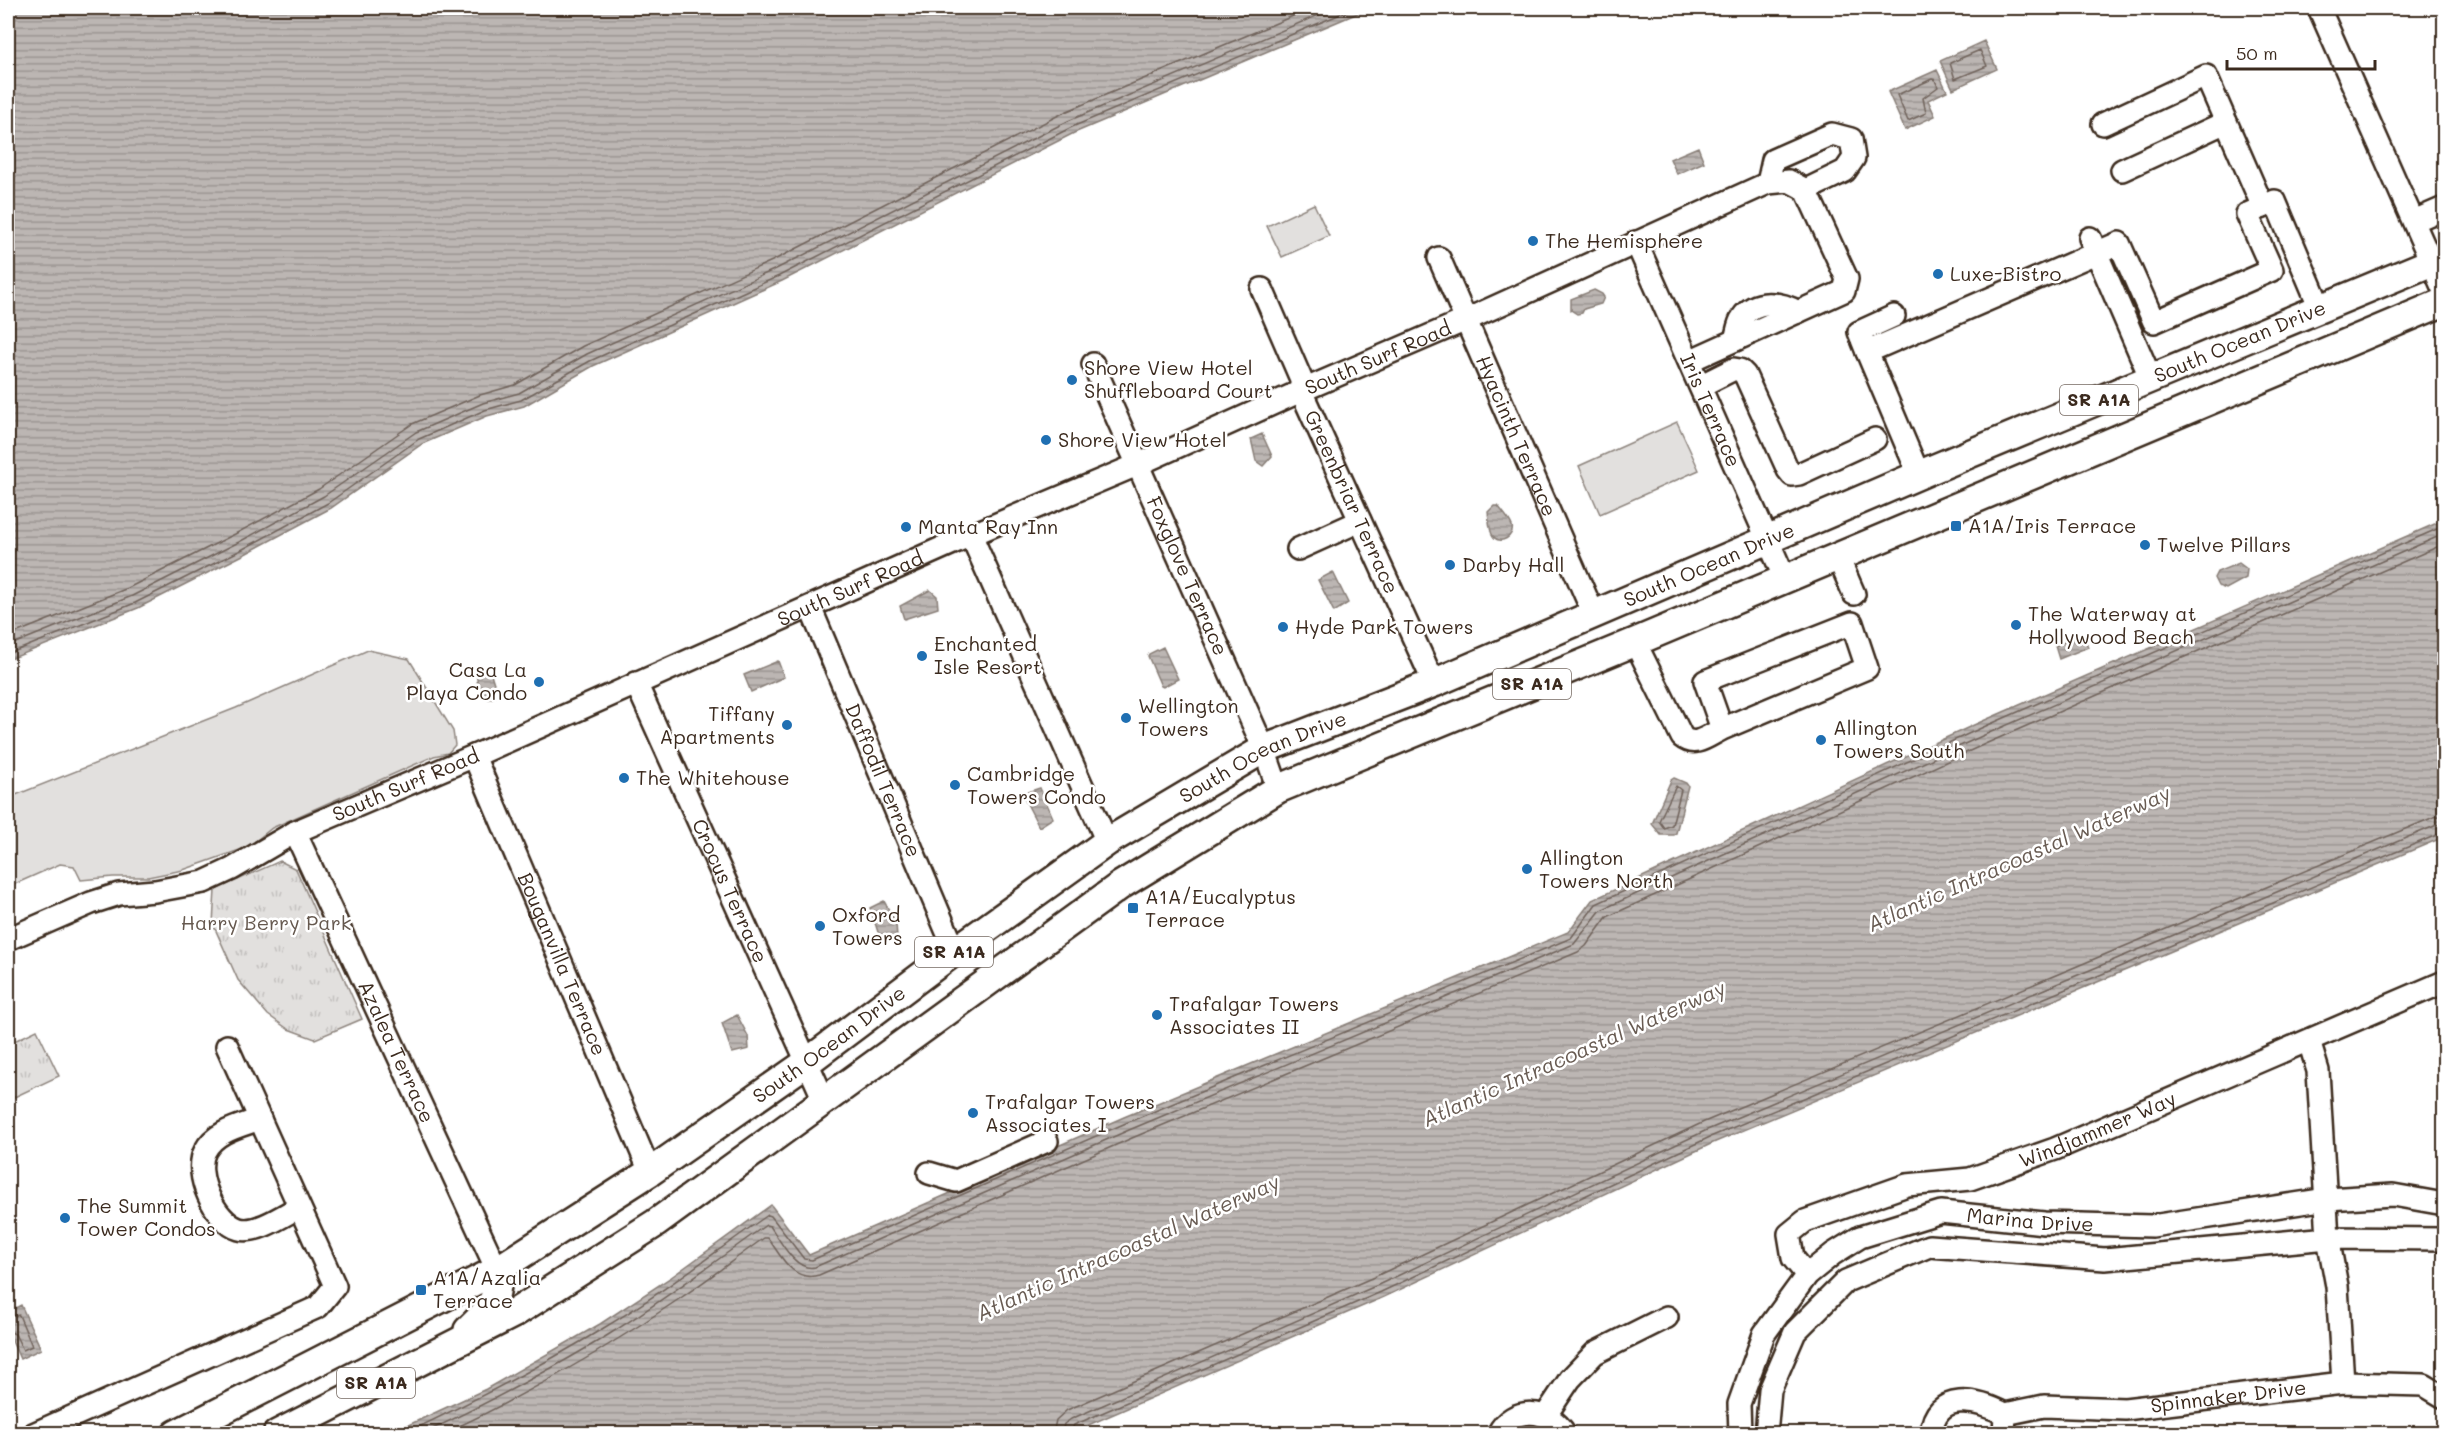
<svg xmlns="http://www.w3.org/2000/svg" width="2452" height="1441" font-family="Mali,sans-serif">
<defs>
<pattern id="park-tufts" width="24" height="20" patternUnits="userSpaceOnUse" patternTransform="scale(1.5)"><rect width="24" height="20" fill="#e2e0de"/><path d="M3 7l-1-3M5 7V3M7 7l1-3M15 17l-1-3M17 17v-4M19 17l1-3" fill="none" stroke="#c3c0be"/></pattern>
<pattern id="water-rules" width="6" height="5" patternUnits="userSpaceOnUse" patternTransform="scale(1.5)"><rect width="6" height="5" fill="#bcb6b3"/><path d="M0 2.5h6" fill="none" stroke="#9a9491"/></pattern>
</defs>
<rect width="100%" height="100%" fill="#fff"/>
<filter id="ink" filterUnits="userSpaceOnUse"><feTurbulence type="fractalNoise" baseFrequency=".0167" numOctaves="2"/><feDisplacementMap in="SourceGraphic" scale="12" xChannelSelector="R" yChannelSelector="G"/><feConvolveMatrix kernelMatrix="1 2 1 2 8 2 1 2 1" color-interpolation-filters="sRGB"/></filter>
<g filter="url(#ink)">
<path fill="#e2e0de" stroke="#8e857e" stroke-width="1.5" d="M1314 204 1329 236 1282 257 1267 226Z
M1677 422 1699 470 1600 514 1579 466Z
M368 650 409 659 453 731 455 745 448 753 434 756 272 828 248 847 183 870 148 877H113L81 880 74 866 60 864 8 887V798L236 708Z"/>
<path fill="url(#park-tufts)" stroke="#8e857e" stroke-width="1.5" d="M280 861 296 869 362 1019 315 1039 288 1029 268 1015 238 980 213 924 215 890Z
M37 1030 59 1076 8 1100V1044Z"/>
<path fill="url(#water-rules)" stroke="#887e77" stroke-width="1.5" d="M8 8H1370L1074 133 782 281 593 366 524 406 487 416 422 444 331 508 245 554 138 608 8 660Z
M1984 41 1997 69 1953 89 1940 61Z
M1937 70 1947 91 1928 100 1935 116 1905 130 1888 92Z
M1698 147 1704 162 1677 174 1670 159Z
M1594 290 1602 294 1604 297 1601 304 1584 309 1582 313 1577 314 1571 310V299Z
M1262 434 1272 456 1263 466 1256 461 1251 439Z
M1494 506H1498C1502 511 1510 520 1512 526 1515 536 1500 546 1493 536 1489 531 1489 519 1488 512Z
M2444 520V837L1713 1143 1384 1297 1070 1433 389 1434 486 1389 600 1324 670 1278 771 1205 809 1255 1124 1117 1568 932 1592 900 1976 724Z
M2239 563 2247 569 2246 578 2226 589 2218 586 2214 578 2217 572Z
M1333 572 1348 603 1334 612 1318 580Z
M930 590 937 596 938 608 904 619 900 606Z
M2083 634 2088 647 2059 659 2055 646Z
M1163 647 1178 679 1163 687 1161 686 1148 656 1149 654Z
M778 661 784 677 751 692 744 675Z
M481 672 491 674 497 693 495 697 489 699C483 696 476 684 477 676Z
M1674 778 1686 783 1688 786 1676 833 1674 835H1661L1652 824 1671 780Z
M1040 788 1053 818 1039 827 1023 796 1024 793Z
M884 901 896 923 897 938H880L870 908Z
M737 1015 748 1036 749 1049 732 1053 722 1023Z
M21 1305 41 1349 20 1359 8 1332V1312Z"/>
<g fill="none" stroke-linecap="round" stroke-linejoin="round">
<path stroke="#6f625a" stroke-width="1.5" d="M1980 50 1987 66 1955 79 1950 63Z
M1932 79 1935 80 1938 87 1923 98 1926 113 1908 121 1897 95Z
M8 636 128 588 235 534 319 489 412 424 480 395 515 385 583 346 772 261 1065 112 1312 8
M8 646 132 596 239 542 324 496 416 432 483 403 519 393 587 354 776 269 1068 121 1335 8
M8 654 135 603 243 549 328 503 419 439 485 410 521 400 590 361 779 276 1072 127 1355 8
M1676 786 1681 790 1672 825 1664 828 1659 821Z
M8 1317 19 1315 32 1346 23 1350 15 1334 8 1331
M404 1434C472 1402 538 1368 602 1329 660 1295 713 1253 768 1215L771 1216 804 1259 812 1260 1126 1123 1571 938 1596 904 1979 729 2444 526
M422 1434C485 1404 548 1372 608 1335 663 1301 714 1262 766 1225L770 1226C780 1240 795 1272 815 1267L1129 1130 1574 944 1601 910 1982 736 2444 534
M443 1434C526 1395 607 1349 682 1297 710 1278 737 1257 764 1238H768C781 1256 793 1283 819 1275L1132 1138 1578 952 1586 946 1607 917 1985 744 2444 544
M1053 1434 1056 1420 1067 1410 1374 1277 1704 1122 2434 817 2444 815
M1062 1434 1064 1424 1071 1419 1378 1285 1707 1130 2437 825 2444 824
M1070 1434 1074 1425 1381 1292 1710 1137 2444 832"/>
<defs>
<g id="minor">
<path d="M2319 8 2444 291"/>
<path d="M2103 124 2206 76 2226 122"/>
<path d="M2122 170 2226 122 2263 207 2275 201 2320 308"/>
<path d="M1768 183 1773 160 1832 134 1851 139 1854 158 1845 171 1806 190"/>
<path d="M2414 221 2444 208"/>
<path d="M2090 238 2151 379"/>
<path id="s1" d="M1636 242 1785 579"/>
<path id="s2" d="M1439 258 1594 615"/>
<path id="s3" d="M1262 289 1301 379V391L1434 683"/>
<path d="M1735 340C1737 334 1738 323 1742 318 1755 298 1781 302 1798 312"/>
<path d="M1867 352 1859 332 1894 316"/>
<path id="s4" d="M1093 364 1264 749 1278 789"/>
<path d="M1700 386 1734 369 1740 370 1745 375 1788 470 1792 475 1799 474 1875 439"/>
<path d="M1919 475 1867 352 2119 243 2154 322 2272 270 2247 214 2263 207"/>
<path d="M971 535 1107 842"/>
<path d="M1298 549 1360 521"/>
<path d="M1838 557 1854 594"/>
<path id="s5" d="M810 607 955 951"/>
<path d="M1635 642 1682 737C1695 748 1708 736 1722 729L1705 681 1852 623 1867 668 1722 729"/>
<path id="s6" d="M636 683 824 1100"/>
<path id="s7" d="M474 756 650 1172"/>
<path id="s8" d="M295 832 497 1270"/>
<path id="s9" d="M8 939 91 903 119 894 155 891 204 882 232 869 295 832 474 756 971 535 1137 465 1301 391 1466 320 1768 183 1789 181 1806 190 1847 279 1844 291 1689 361"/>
<path d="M2309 1041 2318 1071 2328 1238 2337 1286 2343 1383"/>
<path d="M260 1119C241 1126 215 1131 205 1151 193 1173 215 1222 239 1229 257 1234 284 1215 299 1207"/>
<path d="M929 1173 956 1181 1047 1141"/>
<path id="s10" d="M1807 1275 1793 1258 1789 1234 1805 1221 1907 1185 1970 1179 2055 1149 2444 982"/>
<path id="s11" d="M2005 1414 2044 1406 2125 1409 2343 1383 2424 1385 2444 1397"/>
<path d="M1546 1415 1570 1379 1595 1353 1667 1317"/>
<path d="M33 1434 318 1307 335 1286 227 1046"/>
<path d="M1498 1434C1512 1405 1550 1408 1565 1434"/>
<path id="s12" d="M1740 1434 1739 1404 1764 1334 1807 1275 1833 1254 1860 1237 1941 1212 2044 1223 2152 1226 2327 1199 2393 1195 2444 1204"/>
<path d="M1766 1434 1770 1390 1795 1332 1846 1281 1929 1246 2105 1259 2328 1238 2444 1239"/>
<path d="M1931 1434C1935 1389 1978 1400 2005 1414L2004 1434"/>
</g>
<g id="major">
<path d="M468 1330C489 1310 500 1300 497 1270"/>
<path id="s13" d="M176 1434 497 1270 650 1172 806 1063 955 951 1107 842 1264 749 1434 683 1928 471 2444 257"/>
<path d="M277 1434 513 1314 656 1223 1121 885 1278 789 1635 642 2444 302"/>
</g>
</defs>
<use href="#minor" stroke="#3b2a1e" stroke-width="26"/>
<use href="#major" stroke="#3b2a1e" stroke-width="32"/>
<use href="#minor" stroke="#fff" stroke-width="21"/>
<use href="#major" stroke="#fff" stroke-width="27"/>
</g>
</g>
<g fill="#1f6fb2" stroke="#fff" stroke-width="2">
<circle cx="1533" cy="241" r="6"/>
<circle cx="1938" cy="274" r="6"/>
<circle cx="1072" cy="380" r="6"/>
<circle cx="1046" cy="440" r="6"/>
<rect x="1950" y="520" width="12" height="12" rx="3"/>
<circle cx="906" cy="527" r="6"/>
<circle cx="2145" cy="545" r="6"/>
<circle cx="1450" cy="565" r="6"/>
<circle cx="2016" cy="625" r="6"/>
<circle cx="1283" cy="627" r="6"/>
<circle cx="922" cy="656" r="6"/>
<circle cx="539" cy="682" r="6"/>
<circle cx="1126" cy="718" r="6"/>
<circle cx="787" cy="725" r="6"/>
<circle cx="1821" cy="740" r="6"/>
<circle cx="624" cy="778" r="6"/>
<circle cx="955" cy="785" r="6"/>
<circle cx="1527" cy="869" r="6"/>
<rect x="1127" y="902" width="12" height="12" rx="3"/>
<circle cx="820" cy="926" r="6"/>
<circle cx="1157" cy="1015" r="6"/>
<circle cx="973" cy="1113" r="6"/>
<circle cx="65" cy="1218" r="6"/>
<rect x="415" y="1284" width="12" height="12" rx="3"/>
</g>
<g text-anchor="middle" stroke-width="5" stroke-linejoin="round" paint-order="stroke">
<g fill="#fff" stroke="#766a62" stroke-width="1.5">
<rect x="2060" y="385" width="78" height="30" rx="4.5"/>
<rect x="1493" y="669" width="78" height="30" rx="4.5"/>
<rect x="915" y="937" width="78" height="30" rx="4.5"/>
<rect x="337" y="1368" width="78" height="30" rx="4.5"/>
</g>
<g font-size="18" font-weight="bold" fill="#3b2a1e">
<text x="2099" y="406">SR A1A</text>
<text x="1532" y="690">SR A1A</text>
<text x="954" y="958">SR A1A</text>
<text x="376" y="1389">SR A1A</text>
</g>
<g font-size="20" fill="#3b2a1e" stroke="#fff" text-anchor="start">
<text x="1545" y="248">The Hemisphere</text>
<text x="1950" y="281">Luxe-Bistro</text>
<text x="1084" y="375">Shore View Hotel<tspan x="1084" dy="23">Shuffleboard Court</tspan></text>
<text x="1058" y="447">Shore View Hotel</text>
<text x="1968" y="533">A1A/Iris Terrace</text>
<text x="918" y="534">Manta Ray Inn</text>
<text x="2157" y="552">Twelve Pillars</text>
<text x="1462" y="572">Darby Hall</text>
<text x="2028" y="621">The Waterway at<tspan x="2028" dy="23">Hollywood Beach</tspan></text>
<text x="1295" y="634">Hyde Park Towers</text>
<text x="934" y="651">Enchanted<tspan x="934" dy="23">Isle Resort</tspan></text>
<text x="527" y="677" text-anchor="end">Casa La<tspan x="527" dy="23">Playa Condo</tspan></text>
<text x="1138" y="713">Wellington<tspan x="1138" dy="23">Towers</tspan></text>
<text x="775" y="721" text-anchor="end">Tiffany<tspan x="775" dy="23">Apartments</tspan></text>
<text x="1833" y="735">Allington<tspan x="1833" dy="23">Towers South</tspan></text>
<text x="967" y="781">Cambridge<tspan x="967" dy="23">Towers Condo</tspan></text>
<text x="636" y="785">The Whitehouse</text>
<text x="1539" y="865">Allington<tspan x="1539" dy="23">Towers North</tspan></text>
<text x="1145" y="904">A1A/Eucalyptus<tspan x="1145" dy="23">Terrace</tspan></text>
<text x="832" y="922">Oxford<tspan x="832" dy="23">Towers</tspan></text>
<text x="1169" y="1011">Trafalgar Towers<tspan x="1169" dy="23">Associates II</tspan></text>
<text x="985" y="1109">Trafalgar Towers<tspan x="985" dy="23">Associates I</tspan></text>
<text x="77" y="1213">The Summit<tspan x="77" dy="23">Tower Condos</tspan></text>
<text x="433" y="1285">A1A/Azalia<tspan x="433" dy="23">Terrace</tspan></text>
</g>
<g font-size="20" fill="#3b2a1e" stroke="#fff">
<text dy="7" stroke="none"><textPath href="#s13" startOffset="2346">South Ocean Drive</textPath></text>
<text dy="7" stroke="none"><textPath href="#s9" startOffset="1492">South Surf Road</textPath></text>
<text dy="7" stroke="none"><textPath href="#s1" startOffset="184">Iris Terrace</textPath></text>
<text dy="7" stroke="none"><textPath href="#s2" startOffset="194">Hyacinth Terrace</textPath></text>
<text dy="7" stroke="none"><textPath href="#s3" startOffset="232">Greenbriar Terrace</textPath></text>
<text dy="7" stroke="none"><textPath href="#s13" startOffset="1770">South Ocean Drive</textPath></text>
<text dy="7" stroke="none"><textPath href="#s4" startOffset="232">Foxglove Terrace</textPath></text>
<text dy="7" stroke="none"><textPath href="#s9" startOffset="916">South Surf Road</textPath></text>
<text dy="7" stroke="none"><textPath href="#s13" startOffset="1284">South Ocean Drive</textPath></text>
<text dy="7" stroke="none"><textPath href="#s5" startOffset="188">Daffodil Terrace</textPath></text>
<text dy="7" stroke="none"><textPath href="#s9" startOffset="430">South Surf Road</textPath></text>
<text dy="7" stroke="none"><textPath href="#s6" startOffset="228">Crocus Terrace</textPath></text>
<text dy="7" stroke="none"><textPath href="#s7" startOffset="226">Bouganvilla Terrace</textPath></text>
<text dy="7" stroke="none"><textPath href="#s13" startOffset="762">South Ocean Drive</textPath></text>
<text dy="7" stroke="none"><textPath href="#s8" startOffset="242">Azalea Terrace</textPath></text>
<text dy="7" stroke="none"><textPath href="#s10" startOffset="375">Windjammer Way</textPath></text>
<text dy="7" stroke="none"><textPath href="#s12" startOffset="417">Marina Drive</textPath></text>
<text dy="7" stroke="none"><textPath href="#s11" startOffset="225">Spinnaker Drive</textPath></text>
</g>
<g font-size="20" fill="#65584e" stroke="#fff">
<text x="266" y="930">Harry Berry Park</text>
</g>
<g font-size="21" font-style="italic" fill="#685b52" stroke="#fff">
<text transform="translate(2019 859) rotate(-24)" y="7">Atlantic Intracoastal Waterway</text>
<text transform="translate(1574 1054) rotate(-24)" y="7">Atlantic Intracoastal Waterway</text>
<text transform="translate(1128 1248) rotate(-24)" y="7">Atlantic Intracoastal Waterway</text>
</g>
</g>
<rect width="2452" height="1441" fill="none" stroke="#fff" stroke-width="30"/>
<rect x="15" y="15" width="2422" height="1411" fill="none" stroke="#3b2a1e" stroke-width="2" filter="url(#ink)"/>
<path d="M2227 60v9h148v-9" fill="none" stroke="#3b2a1e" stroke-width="3"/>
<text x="2236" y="60" font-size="18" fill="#3b2a1e" stroke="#ffffff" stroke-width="4.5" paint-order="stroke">50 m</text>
</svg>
